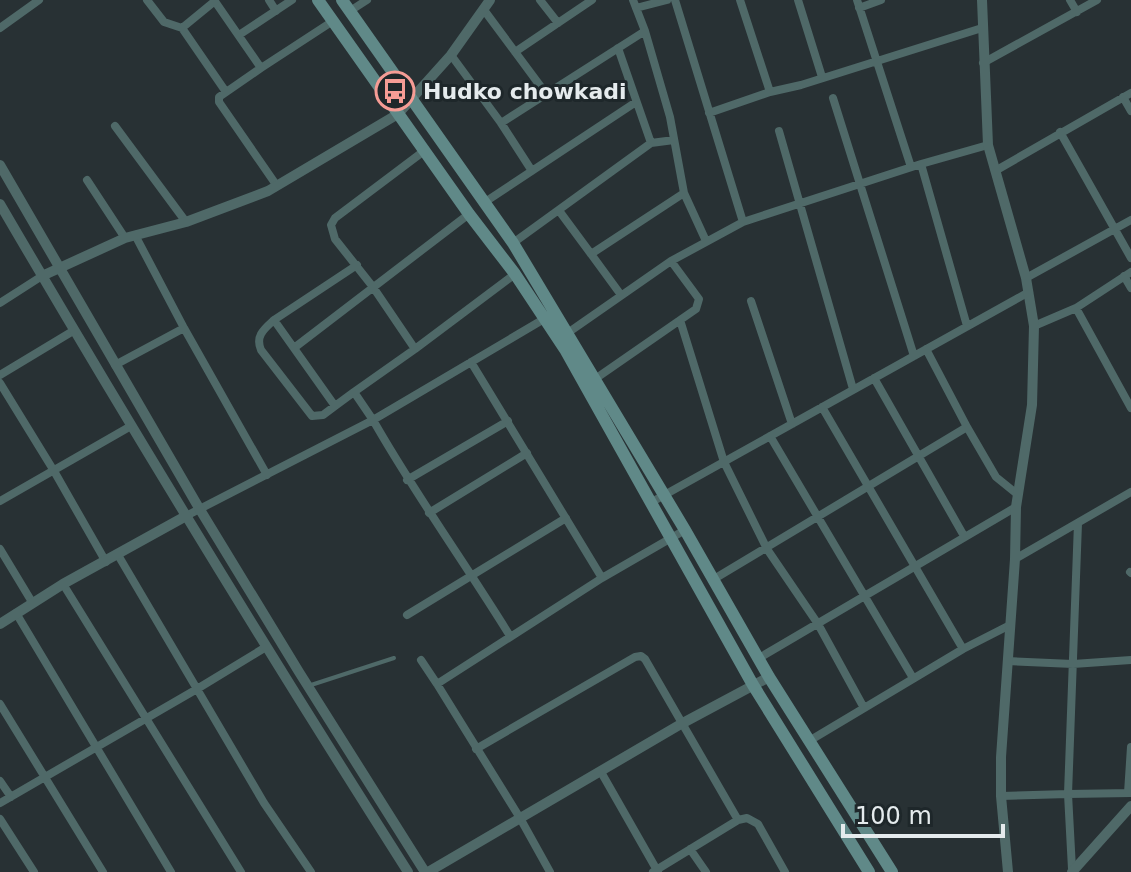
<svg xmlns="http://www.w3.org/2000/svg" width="1131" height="872" font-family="'DejaVu Sans',sans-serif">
<rect width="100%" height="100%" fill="#283134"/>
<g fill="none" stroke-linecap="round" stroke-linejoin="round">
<path stroke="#4f6968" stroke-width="4" d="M308 686 394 658"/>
<path stroke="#4f6968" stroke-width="8" d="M147 0 164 22 182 28 226 92
M214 0 261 68 219 97V102L277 186
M269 0 276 11
M540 0 558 23
M675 0 743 222 921 164 988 145
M740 0 770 92
M798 0 822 77
M857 0 911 167
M1070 0 1077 12
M636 8 667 0
M859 8 881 0
M484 10 547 95
M350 11 367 0
M0 28 39 0
M182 28 215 1
M645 31 670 117 684 193
M239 35 292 0
M618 48 651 143
M515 52 592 0
M451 55 501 123 645 31 633 0
M983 63 1097 0
M261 68 333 21
M1123 97 1131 111
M833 98 914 356
M709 113 770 92 801 85 982 28
M501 123 532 171
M115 126 186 222
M779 131 853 389
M1060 132 1131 258
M921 164 967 326
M995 171 1131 93
M87 180 125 238
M485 202 636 102
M560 212 591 254
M135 235 184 328 267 475
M513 243 651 143 674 140
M1124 276 1131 288
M1026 278 1131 220
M621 295 591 254 684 193 706 241
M751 301 792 424
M0 303 42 276
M1076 308 1131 272
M274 320C264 329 255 336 261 350L312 416 323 415 335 406
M680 320 724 462 767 549 818 624 864 708
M1034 326 1076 308 1131 408
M569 332 671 261 743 222
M294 348 469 214
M415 349 515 274
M926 349 967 427
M471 362 602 578
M115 365 184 328
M0 375 73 331
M874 378 964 536
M595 379 696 309 699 299 671 261
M0 383 54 471 106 562
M354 392 335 406 274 320 357 265
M822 407 963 649
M770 436 913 678
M407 480 508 421
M0 501 131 426
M650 503 1029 292
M429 513 527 453
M186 516 373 420 354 392 415 349 373 287 335 239 331 225 335 218 424 151
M1078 523 1068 794 1131 793
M0 549 32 602
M118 555 197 689 266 647
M1015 559 1131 492
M1130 572 1131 573
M714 579 967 427 996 477 1017 494
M63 584 241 872
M16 613 171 872
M407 615 566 518
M510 636C465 563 415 494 373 420L544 319
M759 658 1016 507
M421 660 437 684
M1007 661 1073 664 1131 660
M0 704 103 872
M809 741 963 649 1010 625
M476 749 635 657 641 656 645 659 738 820
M601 772 658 872
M0 781 11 797
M1128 793 1131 747
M1001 796 1068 794 1072 869
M0 803 197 689 264 803 311 872
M0 819 34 872
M690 849 706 872
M550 872 520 818 437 684 602 578 685 530
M653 872 738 820 747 818 758 824 785 872"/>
<path stroke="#4f6968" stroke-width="10" d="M982 0 988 145 1026 278 1034 326 1032 405 1016 507 1015 559 1001 757V796L1008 872
M0 165 199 508 299 672 425 872
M0 204C132 430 268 652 408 872
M42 276 125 238 186 222 268 191 398 114 451 55 490 0
M0 624 63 584 186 516
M428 872 681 724 769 677
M1072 872 1131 806"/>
<path stroke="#608988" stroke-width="12" d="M318 0 469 214 515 274 566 351 753 685 869 872
M342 0 513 243 685 530 769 677 892 872"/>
</g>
<defs>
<symbol id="bus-ring" viewBox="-11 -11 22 22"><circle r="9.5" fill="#1e272a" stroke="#f59c95" stroke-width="1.5"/><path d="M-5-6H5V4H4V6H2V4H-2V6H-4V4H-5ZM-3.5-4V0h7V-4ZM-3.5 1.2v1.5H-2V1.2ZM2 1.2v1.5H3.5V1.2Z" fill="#f59c95"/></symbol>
</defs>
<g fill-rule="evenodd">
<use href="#bus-ring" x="373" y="69" width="44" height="44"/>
</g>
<g text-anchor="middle" stroke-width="6" stroke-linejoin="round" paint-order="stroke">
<g font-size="22" font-weight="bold" fill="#e5ebed" stroke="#1e272a" text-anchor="start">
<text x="423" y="99">Hudko chowkadi</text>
</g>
</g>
<path d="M843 824v12h160v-12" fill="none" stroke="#e5ebed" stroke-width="4"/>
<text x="855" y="824" font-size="24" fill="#e5ebed" stroke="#1e272a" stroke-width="6" paint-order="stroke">100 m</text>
</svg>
